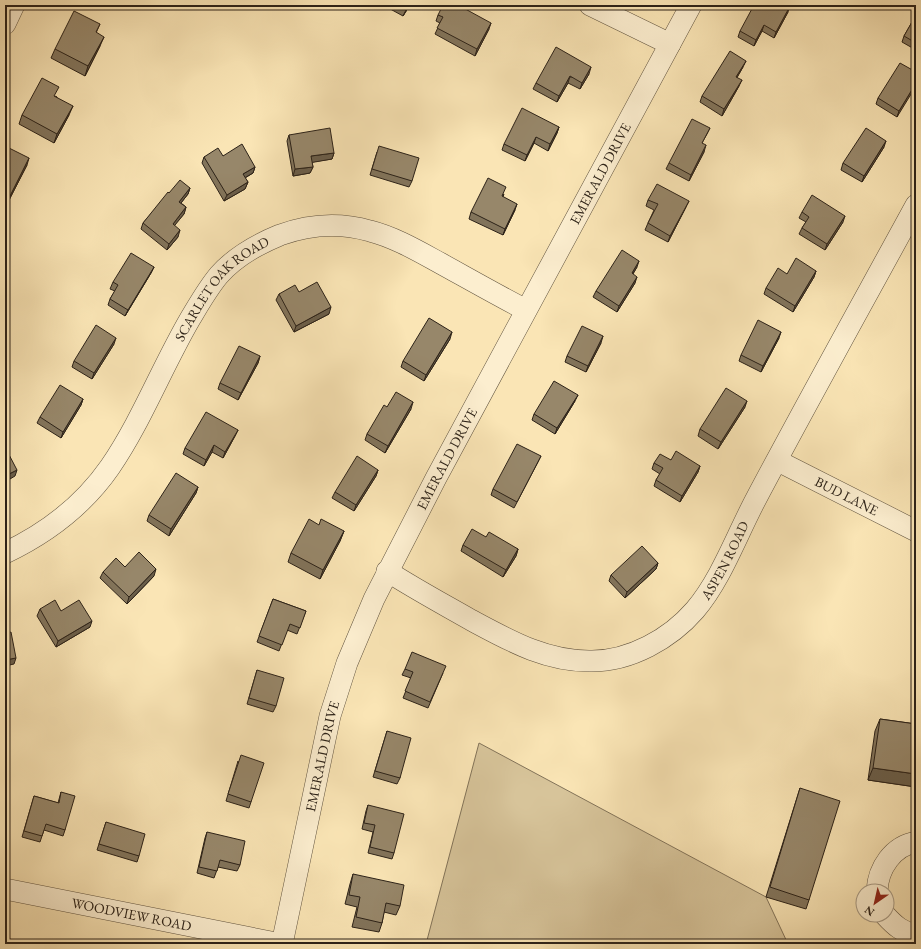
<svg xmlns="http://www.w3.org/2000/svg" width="921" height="949" font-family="'EB Garamond',serif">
<rect width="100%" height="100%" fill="#fae5b5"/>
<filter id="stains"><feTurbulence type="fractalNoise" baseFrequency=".005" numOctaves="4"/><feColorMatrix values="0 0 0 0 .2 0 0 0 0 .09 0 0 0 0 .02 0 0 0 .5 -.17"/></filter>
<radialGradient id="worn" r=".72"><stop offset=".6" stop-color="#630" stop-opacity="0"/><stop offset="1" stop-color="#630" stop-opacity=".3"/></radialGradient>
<path fill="#d7c49a" stroke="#827359" d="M479 743 766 897 788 944H426Z"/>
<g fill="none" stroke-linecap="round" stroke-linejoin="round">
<defs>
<g id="minor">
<path d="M590 5 670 44"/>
<path d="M5 24 14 5"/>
<path id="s1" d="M778 461 916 531"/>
<path id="s2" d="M5 553C47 533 83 506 110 467 141 422 162 367 190 319 199 304 208 288 219 275 235 257 258 244 280 235 310 224 339 222 370 231 394 237 418 251 440 263 469 279 497 295 526 310"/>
<path id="s3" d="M387 571C415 589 443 604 471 620 510 641 547 662 592 661 630 661 670 639 695 610 722 578 737 534 757 497 809 399 863 302 916 205"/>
<path id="s4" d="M5 889 281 944"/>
<path d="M877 891C878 868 893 846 916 842"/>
<path d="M885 915C895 926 902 932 916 935"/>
<path id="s5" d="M282 944 330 716 347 663 374 599 436 478 691 5"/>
</g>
</defs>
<use href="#minor" stroke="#60533f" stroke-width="22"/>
<use href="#minor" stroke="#fceecf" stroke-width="21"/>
</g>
<path fill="#82745b" stroke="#2c2218" d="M383 5H410L403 16Z
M788 12 774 38 762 31 754 46 738 37 740 31Z
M438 15 489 29 475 56 435 34 440 23 436 21Z
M916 15V50L902 42 904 36Z
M100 24 96 33 100 46 85 76 51 58 55 49Z
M743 67 737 77 739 86 722 116 700 102 702 96Z
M916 72 897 117 876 104 878 98Z
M589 74 580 89 568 83 557 102 533 89 536 83Z
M56 96 69 115 54 143 19 124 22 115Z
M559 127 557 133 548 151 534 143 525 161 502 150 504 144Z
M710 128 707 134 702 143 704 152 689 181 666 169 669 163Z
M289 135 334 153 332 159 312 162 313 167 310 173 293 176 287 141Z
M884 147 862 182 841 170 843 163Z
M5 151 27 165 8 202 5 200Z
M377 152 412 181 409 187 370 175Z
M223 156 255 167 253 173 245 178 248 182 245 189 224 201 202 163 204 157Z
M190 188 188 194 181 203 186 207 184 214 174 225 178 237 167 250 141 229 143 223 169 193Z
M504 194 503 197 515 210 503 235 469 219 471 212Z
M648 200 686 207 668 242 645 230 648 223 654 210 646 206Z
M802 212 843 222 825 250 799 234 802 228 806 222 799 218Z
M154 267 151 273 125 316 108 305 110 299 115 291 110 289 113 282Z
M637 267 633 274 635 283 617 312 593 297 596 291Z
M816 271 814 277 793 312 764 294 766 288 787 274Z
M299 292 329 314 294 332 276 300 279 294Z
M779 338 761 372 739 361 741 355Z
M450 339 424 381 401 367 403 361Z
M601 343 586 372 565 362 567 356Z
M114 344 92 379 72 367 74 361Z
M260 356 258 363 238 400 218 389 220 383Z
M83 399 81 405 61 438 37 423 40 417Z
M575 401 555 434 532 420 534 414Z
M387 407 411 409 385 453 365 440 367 434Z
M745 407 718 449 698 436 700 429Z
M238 430 235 436 223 458 212 452 204 466 183 454 185 448Z
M541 456 538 462 514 508 491 495 493 489Z
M671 460 700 466 698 472 680 502 654 486 656 480 660 474 652 469 654 463Z
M378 470 376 476 354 511 332 498 335 492Z
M198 487 196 493 169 536 147 521 149 515Z
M344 531 340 541 320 579 288 562 291 553Z
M486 537 518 549 516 556 503 577 461 551 463 545Z
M658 563 656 569 625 598 609 581 611 575Z
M125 567 154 576 127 604 100 578 103 572Z
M273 599 306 611 297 634 287 630 279 651 257 642Z
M40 609 61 611 90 627 56 647 37 616Z
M405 669 443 673 428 708 403 698 411 678 402 675Z
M257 670 276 706 273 712 247 704Z
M880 719 916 724V787L868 780 875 731Z
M387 731 400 778 397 784 373 777Z
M238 761 251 802 249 808 226 801Z
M800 788 809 900 806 909 766 897Z
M61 792 65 830 63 836 44 830 40 842 22 837 34 796 58 803Z
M368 805 394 853 392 859 368 853 373 832 362 829 366 811Z
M106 822 139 856 137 862 97 850Z
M207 832 240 865 237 871 218 867 214 878 197 873 205 838Z
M353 874 400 906 396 915 384 912 382 923 379 932 352 927 357 907 345 904 350 884Z"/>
<path fill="#6a5e4a" stroke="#2c2218" d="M408 5H410L403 16 406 10Z
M790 6 788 12 774 38 776 32Z
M491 23 489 29 475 56 477 49Z
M764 25 762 31 754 46 756 40Z
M104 37 100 46 85 76 88 66Z
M746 61 743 67 734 83 736 77Z
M591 67 589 74 580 89 582 83Z
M570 76 568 83 557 102 559 96Z
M742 80 739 86 722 116 724 109Z
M916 83V86L897 117 899 111Z
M73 106 69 115 54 143 57 134Z
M559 127 557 133 548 151 550 144Z
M536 137 534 143 525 161 527 155Z
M886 141 884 147 862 182 864 176Z
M706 145 704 152 689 181 691 175Z
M334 153 332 159 309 163 311 156Z
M29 158 27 165 8 202 10 196Z
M255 167 253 173 241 180 243 174Z
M313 167 310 173 293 176 295 169Z
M248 182 245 189 224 201 227 195Z
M190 188 188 194 177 208 179 202Z
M689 201 686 207 668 242 670 236Z
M517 204 515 210 503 235 505 229Z
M186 207 184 214 171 230 173 224Z
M845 216 843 222 825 250 827 244Z
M180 230 178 237 167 250 169 244Z
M639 261 637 267 629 280 632 273Z
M154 267 151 273 125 316 128 310Z
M816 271 814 277 793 312 795 306Z
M637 277 635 283 617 312 619 306Z
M331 307 329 314 294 332 296 326Z
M452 332 450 339 424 381 426 375Z
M781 332 779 338 761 372 763 366Z
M603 336 601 343 586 372 588 366Z
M116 338 114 344 92 379 94 373Z
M260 356 258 363 238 400 241 393Z
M578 395 575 401 555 434 557 428Z
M83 399 81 405 61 438 63 432Z
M747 401 745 407 718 449 721 442Z
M413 402 411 409 385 453 388 446Z
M238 430 235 436 223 458 225 452Z
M214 445 212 452 204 466 206 460Z
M700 466 698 472 680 502 682 496Z
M17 470 15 476 5 482V476Z
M378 470 376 476 354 511 356 505Z
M198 487 196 493 169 536 171 529Z
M344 531 340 541 320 579 323 570Z
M518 549 516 556 503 577 506 570Z
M658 563 656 569 625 598 627 592Z
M156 569 154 576 127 604 129 597Z
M92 621 90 627 56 647 58 641Z
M16 658 14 664 5 666V660Z
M873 768 916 774V787L868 780Z"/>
<path fill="#97876a" stroke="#2c2218" d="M396 5H408L406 10Z
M443 5H458L491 23 477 49 437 28 443 17 438 15Z
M754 5H788L790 6 776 32 764 25 756 40 740 31Z
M74 11 100 24 96 32 104 37 88 66 55 49Z
M916 15V43L904 36Z
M556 47 591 67 582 83 570 76 559 96 536 83Z
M730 51 746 61 736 77 742 80 724 109 702 96Z
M900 63 916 72V83L899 111 878 98Z
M42 78 59 87 54 96 73 106 57 134 22 115Z
M522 108 559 127 550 144 536 137 527 155 504 144Z
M692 119 710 128 702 143 706 145 691 175 669 163Z
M330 128 334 153 311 156 313 167 295 169 289 135Z
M866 128 886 141 864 176 843 163Z
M242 144 255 167 243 174 248 182 227 195 204 157 218 148 223 156Z
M379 146 419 158 412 181 372 169Z
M7 147 29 158 10 196 5 193V151Z
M488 178 506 187 502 196 517 204 505 229 471 212Z
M180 180 190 188 179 202 186 207 173 224 180 230 169 244 143 223 168 192 169 193Z
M657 184 689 201 670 236 648 223 658 204 648 200Z
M812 195 845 216 827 244 802 228 809 217 802 212Z
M622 250 639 261 632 273 637 277 619 306 596 291Z
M131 253 154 267 128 310 110 299 118 285 113 282Z
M796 258 816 271 795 306 766 288 778 268 787 274Z
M317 282 331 307 296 326 279 294 295 285 299 292Z
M429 318 452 332 426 375 403 361Z
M758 320 781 332 763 366 741 355Z
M96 325 116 338 94 373 74 361Z
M582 326 603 336 588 366 567 356Z
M239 346 260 356 241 393 220 383Z
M554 381 578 395 557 428 534 414Z
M60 385 83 399 63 432 40 417Z
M726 388 747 401 721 442 700 429Z
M396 392 413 402 388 446 367 434 384 405 387 407Z
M206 412 238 430 225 452 214 445 206 460 185 448Z
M517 444 541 456 517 502 493 489Z
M5 447 17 470 5 476Z
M676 451 700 466 682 496 656 480 663 468 654 463 660 454 671 460Z
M357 456 378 470 356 505 335 492Z
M176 473 198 487 171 529 149 515Z
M309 519 319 525 321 519 344 531 323 570 291 553Z
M472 529 486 537 489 532 518 549 506 570 463 545Z
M642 546 658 563 627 592 611 575Z
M139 552 156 569 129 597 103 572 116 558 125 567Z
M273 599 306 611 300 628 290 624 282 645 259 636Z
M55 600 61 611 79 600 92 621 58 641 40 609Z
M11 632 16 658 5 660V634Z
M412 652 446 666 430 702 405 691 413 672 405 669Z
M257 670 284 678 276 706 249 698Z
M880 719 916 724V774L873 768Z
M387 731 411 738 400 778 375 771Z
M241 755 264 763 251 802 228 794Z
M800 788 840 801 809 900 770 887Z
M61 792 75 796 65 830 46 824 42 836 24 831 34 796 59 803Z
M368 805 404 814 394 853 370 847 375 825 364 823Z
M106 822 145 834 139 856 99 844Z
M207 832 245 841 240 865 220 860 217 871 199 867Z
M353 874 404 885 400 906 386 903 382 923 356 917 360 897 349 895Z
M5 938 30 944H5Z
M831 941 836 944H829Z"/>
<g text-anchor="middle" stroke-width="3.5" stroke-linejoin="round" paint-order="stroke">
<g font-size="14" fill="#2c2218" stroke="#fceecf">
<text dy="5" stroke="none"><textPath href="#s5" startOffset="840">EMERALD DRIVE</textPath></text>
<text dy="5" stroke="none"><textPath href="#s2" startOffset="350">SCARLET OAK ROAD</textPath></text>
<text dy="5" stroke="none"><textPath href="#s5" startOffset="516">EMERALD DRIVE</textPath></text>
<text dy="5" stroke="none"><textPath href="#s1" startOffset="77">BUD LANE</textPath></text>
<text dy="5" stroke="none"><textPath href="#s3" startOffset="403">ASPEN ROAD</textPath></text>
<text dy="5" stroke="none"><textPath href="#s5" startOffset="192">EMERALD DRIVE</textPath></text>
<text dy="5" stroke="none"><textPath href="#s4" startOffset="129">WOODVIEW ROAD</textPath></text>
</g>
</g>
<rect width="921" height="949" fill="none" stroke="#fae5b5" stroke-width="20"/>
<rect x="6" y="6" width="909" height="937" fill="none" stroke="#2c2218" stroke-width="2"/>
<rect x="10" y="10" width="901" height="929" fill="none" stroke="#2c2218"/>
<g transform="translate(875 903) rotate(214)"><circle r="19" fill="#fceecf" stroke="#a99c86"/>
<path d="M0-3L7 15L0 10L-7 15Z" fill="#8f2418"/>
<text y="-6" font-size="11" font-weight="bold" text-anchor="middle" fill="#2c2218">N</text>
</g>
<rect width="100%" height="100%" filter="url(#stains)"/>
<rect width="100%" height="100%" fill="url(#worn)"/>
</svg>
